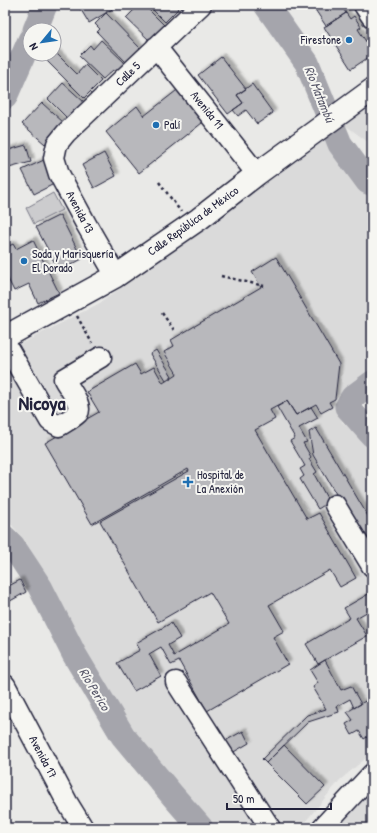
<svg xmlns="http://www.w3.org/2000/svg" width="377" height="833" font-family="'Patrick Hand',sans-serif">
<defs>
<filter id="shadow"><feDropShadow dx="3.5" dy="-3.5" stdDeviation="1" flood-color="#0004"/></filter>
</defs>
<rect width="100%" height="100%" fill="#e9e9e7"/>
<filter id="ink" filterUnits="userSpaceOnUse"><feTurbulence type="fractalNoise" baseFrequency=".025" numOctaves="2"/><feDisplacementMap in="SourceGraphic" scale="8" xChannelSelector="R" yChannelSelector="G"/><feConvolveMatrix kernelMatrix="1 2 1 2 8 2 1 2 1" color-interpolation-filters="sRGB"/></filter>
<g filter="url(#ink)">
<path fill="#dadada" d="M372 105V145L345 125Z
M326 139 361 186 372 191V366L370 372 339 402 342 422 372 447V753L340 780 300 828H216L164 772 130 726 78 638 26 542 5 517V352L100 303Z
M371 793H372V828H336Z"/>
<path fill="#ccccce" stroke="#777784" d="M53 193 62 210 34 224 26 208Z"/>
<g fill="none" stroke-linecap="round" stroke-linejoin="round">
<path stroke="#a5a5ac" stroke-width="25" d="M266 5 307 63 340 144 368 182 372 183
M35 30 45 5
M5 97 30 40
M372 383 353 397 347 407 372 435
M5 538 13 546 40 587 74 654 123 736 173 796 201 828"/>
</g>
<path fill="#b8b8bc" stroke="#22223b" filter="url(#shadow)" d="M78 5H119L89 23Z
M139 5H144L164 25 149 40 126 18Z
M148 5H174L178 9 165 22Z
M312 5H341L346 13 326 26Z
M106 13 140 48 126 62 97 32 100 29 95 24Z
M346 13 350 19 354 16 361 27 358 29 372 51V55L351 69 324 27Z
M101 40 126 64 117 73 113 70 103 79 79 56 90 45 93 49Z
M54 51 77 74 85 65 101 81 84 98 40 54H54Z
M221 57 246 89 237 95 243 103 228 114 198 75Z
M63 83 84 102 68 119 48 99Z
M252 84 273 113 257 124 246 110 238 116 233 110 243 103 237 95Z
M181 87 207 119 139 173 106 132 137 106 144 116Z
M42 103 64 123 45 144 22 124Z
M26 145 31 162 5 169V151Z
M104 153 116 176 94 188 82 165Z
M44 160 56 183 34 194 22 170Z
M60 215 82 259 59 271 36 227Z
M33 240 59 293 38 303 29 284 14 291 5 273V248L13 244 16 249Z
M276 257 339 364 335 399 329 402 332 407 321 413 316 404 296 415 287 401 270 410 275 419 255 430 307 519 319 513 356 578 340 587 330 570 269 605 284 631 273 637 288 664 207 711 179 661 171 665 161 647 149 654 161 676 134 691 117 663 140 650 136 643 171 623 180 638 168 645 174 656 229 624 210 592 158 622 100 521 189 471 188 469 92 524 45 443 99 412 87 392 135 364 141 374 154 367 163 383 177 374 164 352 174 346 171 340 261 287 252 272Z
M156 350 172 376 166 380 150 354Z
M287 401 296 415 311 407 318 418 299 428 307 442 303 443 311 457 309 459 317 472 314 474 329 502 318 509 300 479 304 476 300 469 305 466 290 441 295 438 277 407Z
M316 428 372 523V538L365 543 313 455 309 432Z
M20 580 26 592 5 604V588Z
M372 592V609L356 618 367 636 318 664 306 644 350 618 344 608Z
M325 660 341 690 351 686 361 704 354 708 350 699 337 706 339 712 308 722 266 763 262 759 307 715 326 709 313 687 318 683 310 670Z
M372 697V734L364 739 359 731 352 735 346 724 353 720 347 712Z
M243 731 249 743 232 753 225 741Z
M284 745 325 787 307 804 266 763Z"/>
<g fill="none" stroke-linecap="round" stroke-linejoin="round">
<defs>
<path id="minor" d="M364 5 372 17
M156 47 257 174
M116 276 86 224 59 174 54 158 57 144 66 133 201 5
M5 343 50 421 59 426C65 422 73 418 78 413 83 405 68 387 64 379L101 357
M335 505 372 566
M176 682 270 828
M5 685 67 802 83 828
M322 828 372 774"/>
<path id="major" d="M5 337 116 276 199 219 257 174 372 90"/>
</defs>
<use href="#minor" stroke="#22223b" stroke-width="23"/>
<use href="#major" stroke="#22223b" stroke-width="25"/>
<path stroke="#22223b" stroke-width="2.5" stroke-dasharray="3 3" stroke-linecap="butt" d="M159 182 181 212
M221 276 264 286
M162 313 174 330
M77 316 92 343"/>
<use href="#minor" stroke="#f6f6f2" stroke-width="20"/>
<use href="#major" stroke="#f6f6f2" stroke-width="22"/>
</g>
</g>
<g fill="#1f6fb2" stroke="#f6f6f2" stroke-width="1.5">
<circle cx="349" cy="40" r="4"/>
<circle cx="156" cy="125" r="4"/>
<circle cx="24" cy="261" r="4"/>
<path d="M186 476h4v4h4v4h-4v4h-4v-4h-4v-4h4z"/>
</g>
<g text-anchor="middle" stroke-width="4" stroke-linejoin="round" paint-order="stroke">
<g font-size="12" fill="#22223b" stroke="#f6f6f2" text-anchor="start">
<text x="341" y="44" text-anchor="end">Firestone</text>
<text x="164" y="129">Palí</text>
<text x="32" y="258">Soda y Marisquería<tspan x="32" dy="14">El Dorado</tspan></text>
<text x="197" y="479">Hospital de<tspan x="197" dy="14">La Anexión</tspan></text>
</g>
<g font-size="12" fill="#22223b" stroke="#f6f6f2">
<text transform="translate(128 74) rotate(-44)" y="4">Calle 5</text>
<text transform="translate(207 110) rotate(51)" y="4">Avenida 11</text>
<text transform="translate(80 212) rotate(62)" y="4">Avenida 13</text>
<text transform="translate(193 221) rotate(-36)" y="4">Calle República de México</text>
<text transform="translate(43 757) rotate(62)" y="4">Avenida 17</text>
</g>
<g font-size="13" font-style="italic" fill="#565668" stroke="#f6f6f2">
<text transform="translate(320 94) rotate(68)" y="5">Río Matambú</text>
<text transform="translate(95 689) rotate(59)" y="5">Río Perico</text>
</g>
<g font-size="20" font-weight="bold" fill="#22223b" stroke="#f6f6f2">
<text x="42" y="410">Nicoya</text>
</g>
</g>
<rect width="377" height="833" fill="none" stroke="#f6f6f2" stroke-width="20"/>
<rect x="10" y="10" width="357" height="813" fill="none" stroke="#22223b" stroke-width="1.5" filter="url(#ink)"/>
<g transform="translate(42 42) rotate(241)"><circle r="19" fill="#f6f6f2" stroke="#a1a1a9"/>
<path d="M0-3L7 15L0 10L-7 15Z" fill="#1f6fb2"/>
<text y="-6" font-size="11" font-weight="bold" text-anchor="middle" fill="#22223b">N</text>
</g>
<path d="M227 803v6h104v-6" fill="none" stroke="#22223b" stroke-width="2"/>
<text x="233" y="803" font-size="12" fill="#22223b" stroke="#f6f6f2" stroke-width="3" paint-order="stroke">50 m</text>
</svg>
